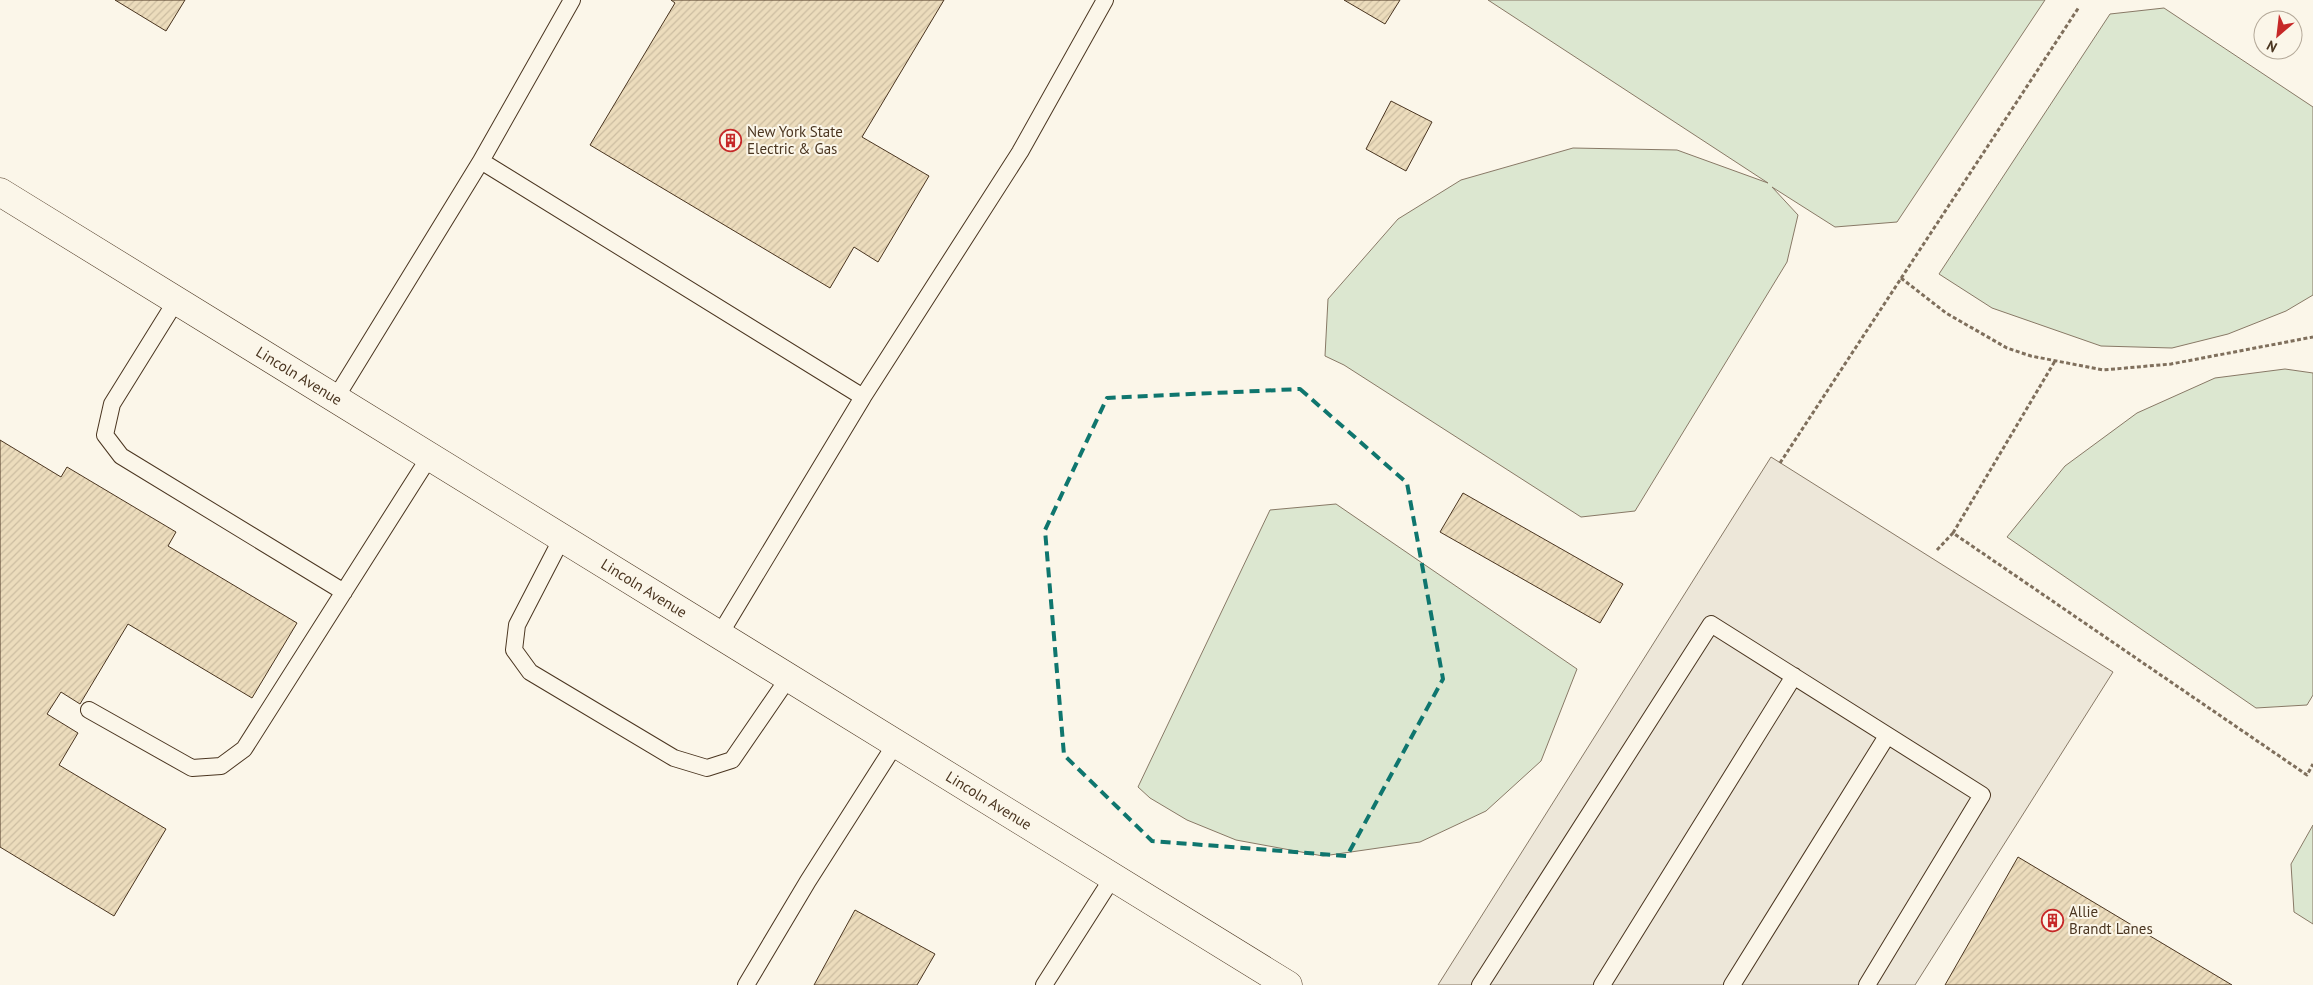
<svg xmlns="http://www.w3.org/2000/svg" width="2313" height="985" font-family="'PT Sans',sans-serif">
<defs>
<pattern id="building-hatch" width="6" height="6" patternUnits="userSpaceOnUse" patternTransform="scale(1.25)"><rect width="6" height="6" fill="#ecdcbc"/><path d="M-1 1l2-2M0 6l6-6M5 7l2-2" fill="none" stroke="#ccbda1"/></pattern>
</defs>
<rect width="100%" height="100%" fill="#fbf6e9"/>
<path fill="#dce7d0" stroke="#887966" d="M1488 0H2045L1897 222 1835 227 1772 187 1798 215 1787 262 1635 511 1581 517 1344 365 1325 356 1328 299 1398 219 1461 180 1573 148 1677 150 1768 183Z
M2164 8 2313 107V295L2286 311 2228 334 2172 348 2101 346 1992 308 1939 274 2110 14Z
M2285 369 2313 373V695L2307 705 2256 708 2007 537 2065 466 2137 413 2215 378Z
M1336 504 1577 669 1541 761 1486 811 1420 842 1323 856 1236 840 1187 820 1150 798 1138 787 1270 510Z
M2313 825V924L2294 912 2291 864Z"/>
<path fill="#ede7d9" stroke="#887966" d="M1771 457 2113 672 1915 985H1438Z"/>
<path fill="url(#building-hatch)" stroke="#4a3520" d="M115 0H185L166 31Z
M671 0H944L862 137 929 176 878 262 854 247 830 288 590 145 675 3Z
M1344 0H1400L1385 24Z
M1391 101 1432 122 1406 171 1366 149Z
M0 440 61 477 67 467 176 532 168 546 297 623 252 698 128 624 80 704 61 692 47 714 78 733 59 765 166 829 114 916 0 847Z
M1463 493 1623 584 1600 623 1440 532Z
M2018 857 2232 985H1945Z
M855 910 935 954 917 985H814Z"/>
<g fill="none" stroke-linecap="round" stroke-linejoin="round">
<defs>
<path id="service" d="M481 161 572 0
M176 301 112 404 105 435 121 456 344 592
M863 397 1020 152 1105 0
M335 399 481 161 863 397 720 634
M562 538 517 625 514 650 530 672 674 758 707 768 732 760 789 677
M89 710 192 768 221 766 244 749 430 456
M746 985 808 881 896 743
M1044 985 1113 877
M1480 985 1711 624 1982 795 1867 985
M1602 985 1794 676
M1732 985 1887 736"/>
<g id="tertiary">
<path id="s1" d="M0 192 1288 985"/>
</g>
</defs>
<use href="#service" stroke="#4a3520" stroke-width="18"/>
<use href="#tertiary" stroke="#4a3520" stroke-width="29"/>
<path stroke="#7f6f5c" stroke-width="3" stroke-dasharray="4 2.5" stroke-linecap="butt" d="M1901 278 1946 313 2007 348 2031 356 2103 370 2171 364 2313 337
M1780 463 2079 7
M1953 533 2055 361
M1937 550 1953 533 2307 775 2313 764"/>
<use href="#service" stroke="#fbf6e9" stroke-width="16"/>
<use href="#tertiary" stroke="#fbf6e9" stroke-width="28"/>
</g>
<path fill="none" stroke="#0f766e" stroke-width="4" stroke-dasharray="10 6" stroke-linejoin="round" d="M1300 389 1407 483 1443 679 1347 856 1152 841 1064 755 1045 530 1107 398Z"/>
<defs>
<symbol id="building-ring" viewBox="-11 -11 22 22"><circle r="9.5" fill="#fbf6e9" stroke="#c62828" stroke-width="1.5"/><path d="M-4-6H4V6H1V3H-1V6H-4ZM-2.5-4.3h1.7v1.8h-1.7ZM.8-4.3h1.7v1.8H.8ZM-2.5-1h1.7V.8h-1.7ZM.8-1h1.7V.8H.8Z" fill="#c62828"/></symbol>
</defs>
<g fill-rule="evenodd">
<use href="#building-ring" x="718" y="128" width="25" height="25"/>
<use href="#building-ring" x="2040" y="908" width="25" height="25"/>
</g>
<g text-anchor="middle" stroke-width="4" stroke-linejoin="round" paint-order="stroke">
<g font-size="15" fill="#4a3520" stroke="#fbf6e9" text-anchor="start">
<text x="747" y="137">New York State<tspan x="747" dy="17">Electric &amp; Gas</tspan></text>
<text x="2069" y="917">Allie<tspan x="2069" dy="17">Brandt Lanes</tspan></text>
</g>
<g font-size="15" fill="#4a3520" stroke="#fbf6e9">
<text dy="5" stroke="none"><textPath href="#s1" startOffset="351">Lincoln Avenue</textPath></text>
<text dy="5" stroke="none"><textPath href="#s1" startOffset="756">Lincoln Avenue</textPath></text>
<text dy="5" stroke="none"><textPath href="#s1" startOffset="1161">Lincoln Avenue</textPath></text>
</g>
</g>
<g transform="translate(2278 35) rotate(208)"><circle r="24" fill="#fbf6e9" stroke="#b4a999"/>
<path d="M0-4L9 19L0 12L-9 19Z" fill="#c62828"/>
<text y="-8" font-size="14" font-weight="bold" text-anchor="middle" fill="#4a3520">N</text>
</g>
</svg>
